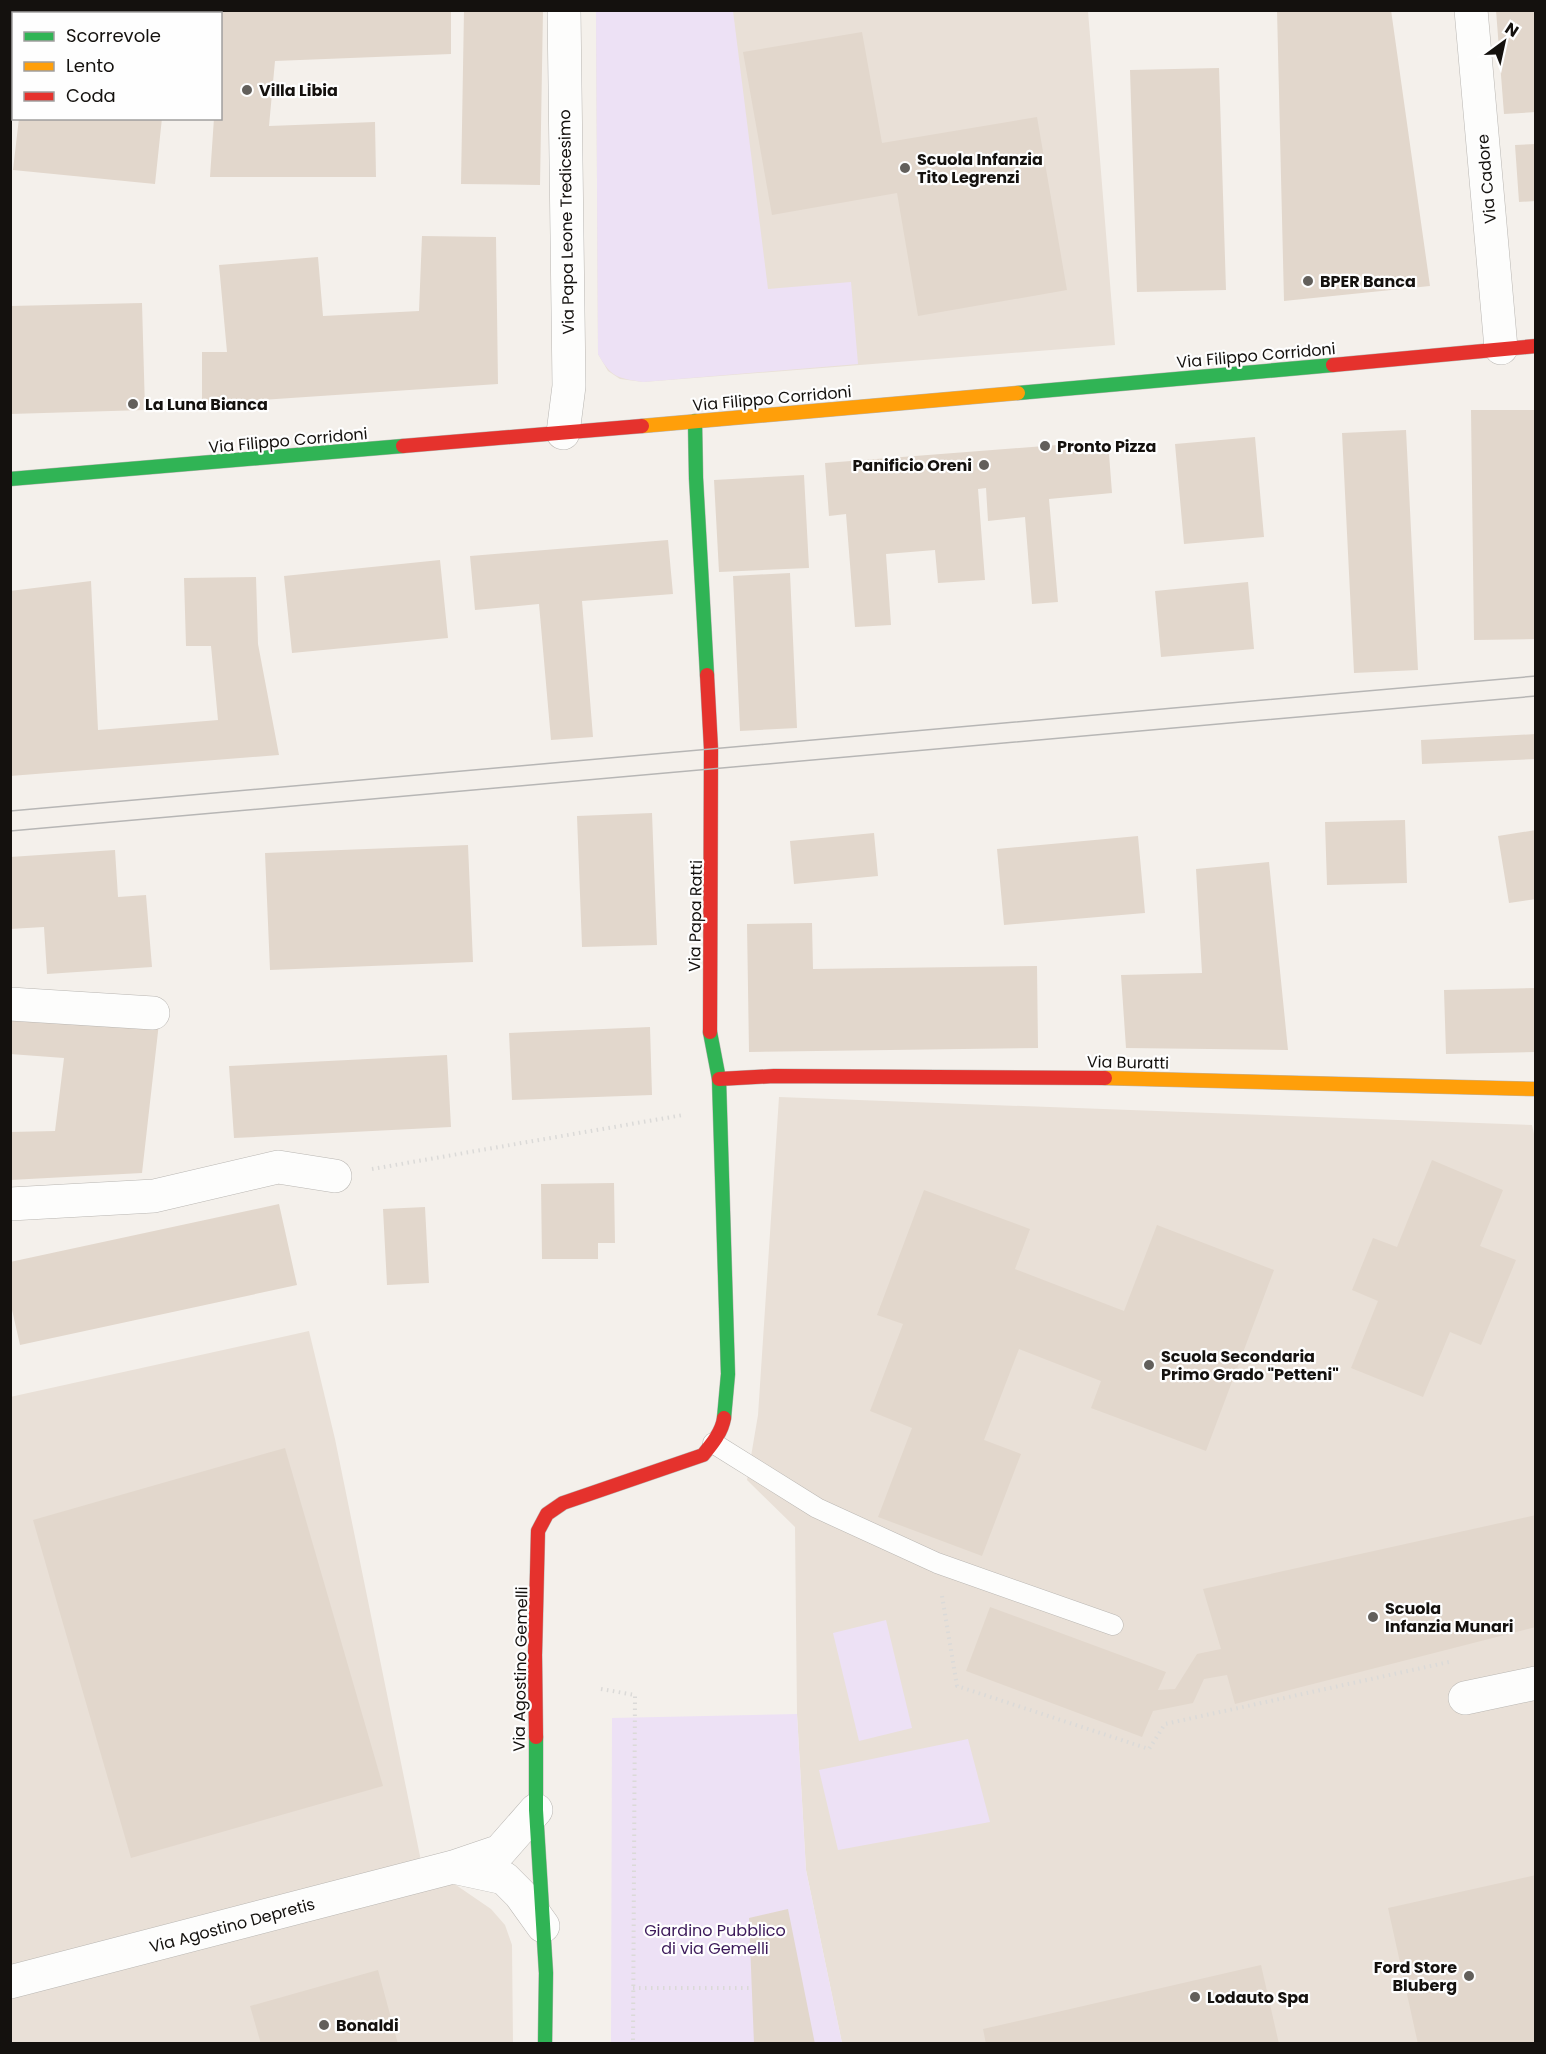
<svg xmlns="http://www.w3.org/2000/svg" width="1546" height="2054" font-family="Poppins,sans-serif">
<rect width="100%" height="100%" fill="#f4f0eb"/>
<path fill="#e9e0d7" d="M596 11H1088L1115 345 643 382 620 379 608 371 598 354Z
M779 1097 1532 1125 1536 1143 1535 2043H842L806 1870 797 1714 795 1527 747 1480 758 1415Z
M309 1331 335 1439 421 1861 491 1909 505 1925 512 1945 513 2043H11L10 1397Z"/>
<path fill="#ede1f5" d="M596 11H733L768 289 851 282 858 364 643 382C617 378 611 377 598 354Z
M886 1620 912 1728 859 1741 833 1633Z
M797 1714 806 1870 842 2043 611 2044 612 1718Z
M968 1739 990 1822 838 1850 819 1770Z"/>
<path fill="#e2d7cc" d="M222 10H451V54L275 61 269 126 375 122 376 177H210L214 118H220Z
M464 10H543L540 185 461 184Z
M1277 10H1391L1430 286 1284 301Z
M1496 10H1536V112L1504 114Z
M862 32 882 143 1037 117 1067 290 918 316 897 193 772 215 743 52Z
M1219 68 1226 290 1137 292 1130 70Z
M19 118H162L155 184 13 170Z
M1536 144V201L1519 202 1515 145Z
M422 236 496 237 498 384 202 404V352H227L219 265 318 257 323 316 419 311Z
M142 303 145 410 10 414V306Z
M1471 410H1536V639L1474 640Z
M1406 430 1418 670 1354 673 1342 433Z
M1255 437 1264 537 1184 544 1175 444Z
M1108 441 1112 493 1049 499 1058 602 1032 604 1025 517 988 521 986 488 978 489 985 580 938 583 935 550 886 554 891 625 855 627 846 514 829 516 825 463Z
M804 475 809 568 719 572 714 480Z
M668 540 673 594 582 601 593 737 551 740 539 604 475 610 470 556Z
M440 560 448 638 292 653 284 576Z
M790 573 797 728 740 731 733 576Z
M256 577 258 644 279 755 10 776V591L91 581 98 730 218 720 211 646H186L184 578Z
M1248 582 1254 649 1161 657 1155 591Z
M1536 734V759L1422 764 1421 740Z
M652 813 657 945 582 947 577 816Z
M1405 820 1407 883 1327 885 1325 822Z
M1536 830V899L1509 903 1498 836Z
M874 833 878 876 794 884 790 841Z
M1138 836 1145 913 1004 925 997 849Z
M468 845 473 962 270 970 265 853Z
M115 850 118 897 146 895 152 967 47 974 44 927 10 929V857Z
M1269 862 1288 1050 1126 1048 1121 975 1202 973 1196 869Z
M812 923 813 969 1037 966 1038 1048 749 1052 747 924Z
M1536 988V1052L1446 1054 1444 990Z
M10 1011 159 1023 142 1173 10 1180V1132L55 1131 64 1058 10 1054Z
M650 1027 652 1095 512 1100 509 1033Z
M447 1055 451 1127 234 1138 229 1066Z
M1432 1160 1503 1190 1480 1246 1516 1260 1481 1345 1450 1332 1423 1397 1351 1368 1378 1301 1352 1290 1373 1238 1397 1247Z
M614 1183 615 1243H598V1259H542L541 1184Z
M924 1190 1030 1229 1015 1269 1124 1311 1157 1225 1274 1270 1206 1451 1091 1408 1101 1381 1019 1349 984 1440 1021 1454 982 1556 878 1517 912 1428 870 1411 903 1324 877 1315Z
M279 1204 297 1285 20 1345 10 1301V1262Z
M425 1207 429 1283 387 1285 383 1209Z
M285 1448 383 1786 131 1858 33 1520Z
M1536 1515V1627L1235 1704 1227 1675 1204 1679 1193 1703 1153 1711 1142 1737 966 1671 990 1607 1166 1672 1158 1690 1175 1689 1197 1654 1221 1649 1203 1589Z
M1536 1875V2044H1418L1388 1908Z
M788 1909 815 2044H754L749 1918Z
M1261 1965 1279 2044H986L983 2029Z
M378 1970 398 2044H261L250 2006Z"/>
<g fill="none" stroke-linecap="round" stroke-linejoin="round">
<defs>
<path id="lane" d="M713 1443 817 1508 937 1563 1113 1625"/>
<path id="street" d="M1471 10 1501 348
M563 433 569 386 564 10
M10 1004 153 1013
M10 1204 154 1196 278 1167 335 1176
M1465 1698 1536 1683
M453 1867 504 1878 520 1894 543 1926
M10 1982 453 1867 500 1851 536 1810"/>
<path id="fast" d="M1018 393 1333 365
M695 421 696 478 707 675
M10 479 403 446
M710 1032 719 1079 728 1374 724 1418
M536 1737V1810L546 1973 545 2044"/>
<path id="slow" d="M642 426 1018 393
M1105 1078 1536 1089"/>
<path id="jam" d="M1333 365 1536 346
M403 446 642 426
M707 675 711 749 710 1032
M719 1079 774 1076 1105 1078
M536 1737 535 1655 538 1531 547 1514 563 1503 703 1455C712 1444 722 1432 724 1418"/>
</defs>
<use href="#lane" stroke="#b9b6b2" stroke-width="21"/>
<use href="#street" stroke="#b9b6b2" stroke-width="34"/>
<use href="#fast" stroke="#b9b6b2" stroke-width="15"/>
<use href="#slow" stroke="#b9b6b2" stroke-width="15"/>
<use href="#jam" stroke="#b9b6b2" stroke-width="15"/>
<path stroke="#dbdad8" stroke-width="4" stroke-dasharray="1.5 4.5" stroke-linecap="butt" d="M372 1169 683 1115
M942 1596 957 1686 1149 1749 1165 1724 1449 1662
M601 1689 635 1695 633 2044
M633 1988H752"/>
<use href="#lane" stroke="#fdfdfc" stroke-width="20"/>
<use href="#street" stroke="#fdfdfc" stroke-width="33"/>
<use href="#fast" stroke="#30b455" stroke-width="14"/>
<use href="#slow" stroke="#ff9f0a" stroke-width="14"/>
<use href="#jam" stroke="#e5322d" stroke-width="14"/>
<path stroke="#b7b6b5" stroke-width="1.5" d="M10 811 1536 676
M10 831 1536 696"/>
</g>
<g fill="#625f5b" stroke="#fefefe" stroke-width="2">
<circle cx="247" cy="90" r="6"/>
<circle cx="905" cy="168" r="6"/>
<circle cx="1308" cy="281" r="6"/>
<circle cx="133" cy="404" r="6"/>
<circle cx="1045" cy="446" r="6"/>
<circle cx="984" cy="465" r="6"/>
<circle cx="1149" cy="1365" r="6"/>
<circle cx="1373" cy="1617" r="6"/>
<circle cx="1469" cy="1976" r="6"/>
<circle cx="1195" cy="1997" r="6"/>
<circle cx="324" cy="2025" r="6"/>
</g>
<g text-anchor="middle" stroke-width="4.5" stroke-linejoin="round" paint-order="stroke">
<g font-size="16" font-weight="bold" fill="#14110e" stroke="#fefefe" text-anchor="start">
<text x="259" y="96">Villa Libia</text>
<text x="917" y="165">Scuola Infanzia<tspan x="917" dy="18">Tito Legrenzi</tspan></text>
<text x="1320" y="287">BPER Banca</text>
<text x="145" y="410">La Luna Bianca</text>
<text x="1057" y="452">Pronto Pizza</text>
<text x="972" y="471" text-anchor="end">Panificio Oreni</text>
<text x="1161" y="1362">Scuola Secondaria<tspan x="1161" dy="18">Primo Grado "Petteni"</tspan></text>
<text x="1385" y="1614">Scuola<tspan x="1385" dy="18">Infanzia Munari</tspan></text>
<text x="1457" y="1973" text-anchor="end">Ford Store<tspan x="1457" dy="18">Bluberg</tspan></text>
<text x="1207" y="2003">Lodauto Spa</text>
<text x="336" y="2031">Bonaldi</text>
</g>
<g font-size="16" fill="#14110e" stroke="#fefefe">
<text transform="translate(1486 179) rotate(-95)" y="6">Via Cadore</text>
<text transform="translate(566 222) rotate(-91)" y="6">Via Papa Leone Tredicesimo</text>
<text transform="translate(1256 355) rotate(-5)" y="6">Via Filippo Corridoni</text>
<text transform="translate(772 398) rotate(-5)" y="6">Via Filippo Corridoni</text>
<text transform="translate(288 440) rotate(-5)" y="6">Via Filippo Corridoni</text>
<text transform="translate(695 916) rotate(-89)" y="6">Via Papa Ratti</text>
<text transform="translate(1128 1062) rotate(1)" y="6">Via Buratti</text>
<text transform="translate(520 1669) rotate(-89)" y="6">Via Agostino Gemelli</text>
<text transform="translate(232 1925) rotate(-15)" y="6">Via Agostino Depretis</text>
</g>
<g font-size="16" fill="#3c1a5a" stroke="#fefefe">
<text x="715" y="1936">Giardino Pubblico<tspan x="715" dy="18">di via Gemelli</tspan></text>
</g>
</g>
<rect width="1546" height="2054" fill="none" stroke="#14110e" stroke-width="24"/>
<rect x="12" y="12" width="210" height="108" fill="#fefefe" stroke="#a09f9e" stroke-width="1.5"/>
<rect x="24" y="32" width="30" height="9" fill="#30b455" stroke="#a09f9e" stroke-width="1.5"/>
<text x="66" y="42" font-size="18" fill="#14110e">Scorrevole</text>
<rect x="24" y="62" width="30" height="9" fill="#ff9f0a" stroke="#a09f9e" stroke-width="1.5"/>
<text x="66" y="72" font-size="18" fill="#14110e">Lento</text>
<rect x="24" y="92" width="30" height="9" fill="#e5322d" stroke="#a09f9e" stroke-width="1.5"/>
<text x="66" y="102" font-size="18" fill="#14110e">Coda</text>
<g transform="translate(1504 42) rotate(33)" stroke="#fefefe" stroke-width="4.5" paint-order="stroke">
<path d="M0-4.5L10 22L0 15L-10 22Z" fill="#14110e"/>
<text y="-9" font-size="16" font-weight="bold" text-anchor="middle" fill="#14110e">N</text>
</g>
</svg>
